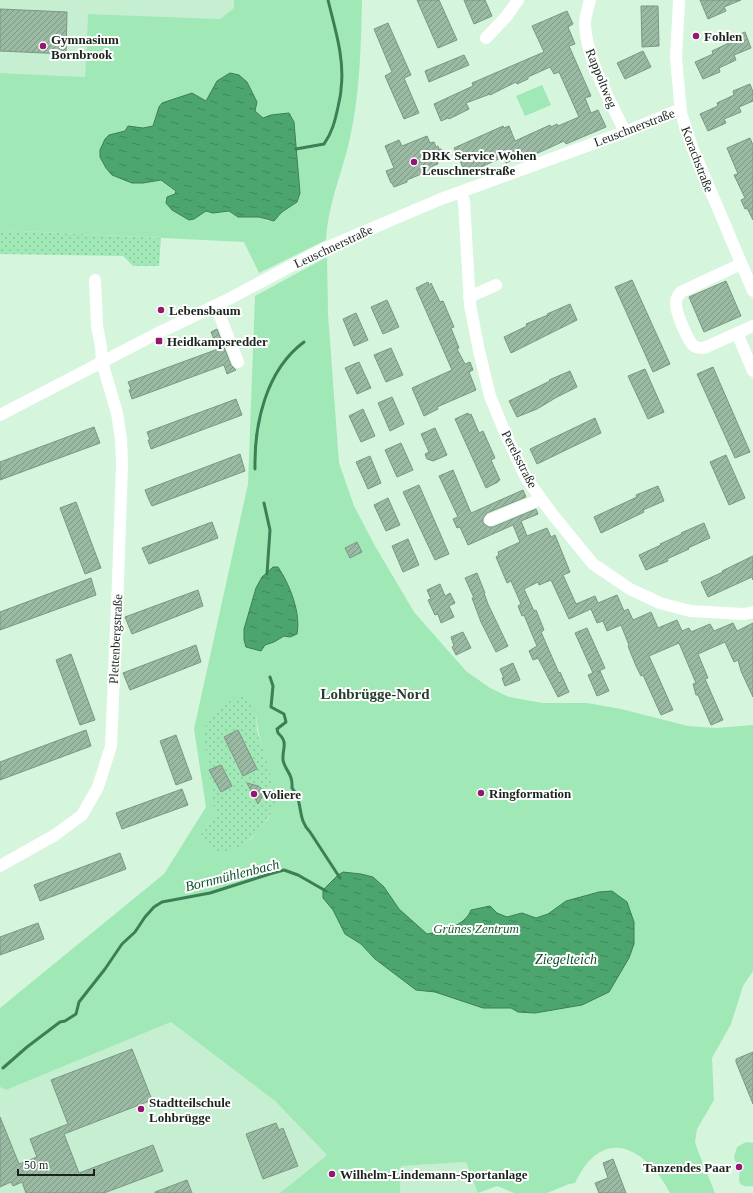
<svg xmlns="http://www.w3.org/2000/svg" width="753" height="1193" font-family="Georgia,serif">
<defs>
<pattern id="garden-dots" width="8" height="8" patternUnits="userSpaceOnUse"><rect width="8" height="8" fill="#a1e8b7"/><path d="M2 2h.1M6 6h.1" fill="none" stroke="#8ac79d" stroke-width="1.8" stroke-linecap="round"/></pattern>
<pattern id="water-ripples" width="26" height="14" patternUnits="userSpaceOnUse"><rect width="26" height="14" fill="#4ca56d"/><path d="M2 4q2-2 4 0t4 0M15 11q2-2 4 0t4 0" fill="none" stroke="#3e8659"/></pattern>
<pattern id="building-hatch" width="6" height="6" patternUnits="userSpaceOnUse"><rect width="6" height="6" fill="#9bbaa3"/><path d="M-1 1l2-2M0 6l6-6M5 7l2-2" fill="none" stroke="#7e9784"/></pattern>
</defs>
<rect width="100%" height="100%" fill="#d5f5dd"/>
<path fill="#c6eed1" d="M0 0H234V8L221 19 88 14 85 77 0 73Z
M171 1022 275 1101 327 1155 280 1193H0V1087L6 1090Z
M466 1162 478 1193H400L401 1166Z"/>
<path fill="#a1e8b7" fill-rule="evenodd" d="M234 0H362C361 44 360 90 351 133 344 169 328 202 326 240L259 273 244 242 0 230V73L85 77 88 14 220 19 234 8ZM247 82 257 102 255 111 263 118 271 115 289 113 294 121 300 193 297 202 293 205 282 212 279 217 268 221 259 217H238L229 211 213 213 206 211 189 220 172 210 176 191 161 180C140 184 132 184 112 175L117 133 125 131 128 126 143 128 153 126 159 107 162 103 192 93 206 101Z
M542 85 551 105 525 116 516 96Z
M327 257 328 314 339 463 354 506 375 546 414 612 466 671 490 688 509 697 542 703H587L621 709 688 726 716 728 753 725V971L743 986 731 1024 712 1058 714 1100 697 1129 695 1142 698 1151 715 1193H670C656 1165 621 1128 590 1160 584 1166 579 1175 575 1183L569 1184 547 1193H514L497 1186 478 1193 466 1162 401 1166 400 1193H280L327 1155 275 1101 171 1022 6 1090 0 1087V1008L164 874 206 807 194 729 248 484 255 296ZM256 715C259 745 271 774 276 803L268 819 251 839 233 850 198 838 215 815Z
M746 1142 753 1143V1186C734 1188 740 1178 740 1167L736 1163 734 1157 737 1147Z"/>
<path fill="url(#garden-dots)" d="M0 230 161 238 159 266H133L123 256 0 254Z
M244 693 256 715 257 730 273 783 277 803C266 822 254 841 233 850 228 852 222 852 217 853L198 838 215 815 203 730C215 713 224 703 244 693Z"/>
<path fill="url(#water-ripples)" stroke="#3d7f55" d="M230 73 239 75 247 82 257 102 255 111 263 118 271 115 289 113 294 122 300 193 297 202 282 212 274 221 259 217H238L229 211 213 213 206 211 194 219 189 220 172 210 166 203 167 197 175 194 176 191 161 180 143 183H132L112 175 106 168 100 157V150L105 139 109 135 125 131 128 126 143 128 153 126 159 107 162 103 192 93 206 101 217 81Z
M273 567H278C290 585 301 613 297 634L290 637 284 636 274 642 265 645 261 651 246 647 244 640V629L256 588 262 577Z
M343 872 361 874 373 877 384 887 399 909 427 934C443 931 465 926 471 910L490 906 497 913 507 917 522 913 536 918 548 914 566 901 599 892 612 891 627 902 634 922V944L629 958 609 992 582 1005 535 1013 518 1012 511 1008H483L435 992 416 990 375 959 361 944 345 934 333 910 323 898V890L338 875Z"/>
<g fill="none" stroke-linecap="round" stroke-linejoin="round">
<path stroke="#3d7f55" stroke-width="3" d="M296 149 324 144C332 133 335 121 338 107 339 101 341 95 341 89 345 59 335 29 328 0
M255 469C254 424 266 370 304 342
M264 503 270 530 267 574
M270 677 273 686 271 707 284 714 286 722 277 729 278 733C289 743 282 748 283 760 285 771 293 773 292 788 294 791 296 793 297 796 302 809 299 821 310 832L340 878
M3 1068 27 1047 60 1022 65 1021 76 1014 79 1002 105 969 122 944 135 932 145 917 154 907 162 902 210 893 273 873 284 870 298 875 326 891"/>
</g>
<path fill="url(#building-hatch)" stroke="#7a9882" d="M417 0H439L457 40 438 48Z
M464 0H485L492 16 474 24Z
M700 0H741L724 7 726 11 708 19Z
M641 6H658L659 46 642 47Z
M0 9 67 12 66 54 0 51Z
M567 11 573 24 568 27 575 44 569 46 591 96 585 98 591 113 598 110 606 127 566 144 564 141 525 159 523 155 506 163 503 157 466 174 454 148 503 126 504 128 509 126 515 141 550 125 551 127 557 124 558 126 579 117 559 72 554 74 550 67 528 77V79L517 84 516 82 490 95V94L466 103 469 109 449 119 448 118 441 121 434 104 473 86 472 83 544 52 532 26Z
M388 23 411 75 404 78 419 113 404 119 385 76 392 72 374 29Z
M745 32 751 48 734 55 736 60 719 68 720 72 703 79 695 62 713 54 712 51 729 43 728 39Z
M643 51 651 67 625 79 617 63Z
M464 55 469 65 429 82 425 71Z
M750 84 753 92V101L739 107 741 112 724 119 726 123 708 131 700 114 718 106 717 103 734 95 733 91Z
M427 136 430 143 434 142 436 147 438 146 439 149H441L445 157 437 160 438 164 432 166 433 169 407 180V182L394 187 392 183H391L386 171 394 168 385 146 399 140 402 146Z
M750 138 753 145V220L747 208 745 209 741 200 745 198 734 175 738 174 727 148Z
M632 280 670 364 653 372 615 287Z
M726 281 741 316 704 332 689 297Z
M428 282 429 285 431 283 440 302 443 301 454 327 451 328 459 348 457 349 465 364 470 362 473 370 469 372 476 390 437 407 438 409 424 416 412 388 452 370 416 288Z
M387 300 399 327 383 334 371 307Z
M570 304 577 320 511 353 504 337 527 326 526 324 548 315 547 314Z
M356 313 368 340 354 346 343 319Z
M217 329 231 365 236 370 227 374 224 365 132 399 129 390 131 389 128 382 218 349 211 332Z
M391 348 403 375 386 382 374 355Z
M359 362 371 388 357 394 345 368Z
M713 367 750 452 735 458 697 374Z
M645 369 664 412 648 419 628 376Z
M570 371 577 387 557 397 537 409 517 417 509 401 550 381 549 380Z
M392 397 404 424 390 431 378 403Z
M236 399 242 415 151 449 148 440H150L147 432Z
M363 409 375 436 361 442 349 416Z
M468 413 469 415 471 414 479 433 483 431 495 458 491 460 500 480 498 481V482L486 488 455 419Z
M595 418 601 433 537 464 530 449Z
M94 427 100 443 0 480V462Z
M435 428 447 455 433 461 427 459 425 454 429 452 421 434Z
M401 443 413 470 397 477 385 450Z
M240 454 245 471 152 506 149 500 145 490Z
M726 455 745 498 729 505 710 462Z
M370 456 381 483 368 489 356 462Z
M453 470 471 513 523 490 526 497 487 513 483 519V523L489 527H493L536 509 538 514 521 521 527 536 547 528 551 537 555 535 570 572 563 575 576 604 595 596 598 603 617 595 624 611 628 609 633 620 651 612 658 628 677 620 682 631 689 628 691 632 710 624 714 631 733 623 737 631 753 623V697L741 671 738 660 734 662 725 642 698 654 708 678 705 679 723 720 711 725 698 695H696L693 684 696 683 679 643 649 656 673 710 661 715 643 675 641 676 636 666 628 646 629 645 621 625 607 631 603 621 597 623 591 609 569 619 551 580 539 585 538 582 524 589 534 611 536 610 544 630 541 632 559 673 560 672 569 692 558 697 538 658 533 660 529 651 537 646 524 615 522 616 518 606 521 604 511 581 507 583 496 557 499 555 498 552 520 542 513 525 468 545 460 527 457 528 453 519 458 517 439 476Z
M419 485 449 554 435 560 403 492Z
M658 486 664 501 643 510 644 512 601 533 594 517 637 497 636 495Z
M388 498 400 525 386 531 374 505Z
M76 502 101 568 85 574 60 508Z
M212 522 218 538 149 564 142 548Z
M704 523 710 538 688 548 689 549 667 559 668 561 646 570 639 555 661 545 660 544 682 534 681 533Z
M408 539 419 565 403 572 392 546Z
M357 542 362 552 350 558 345 548Z
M753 556V580L752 577 708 597 701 582 723 572 722 571Z
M477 573 485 593H484L488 604 508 646 496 652 481 622 472 598H474L465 578Z
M91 578 96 595 0 630V612Z
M440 584 445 596 450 593 455 603 449 606 454 617 441 623 438 614 435 615 428 600 431 599 427 590Z
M198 590 203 606 132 634 125 617Z
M587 628 605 668 597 672 600 671 609 691 597 696 588 675 593 673 575 633Z
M463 632 471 648 456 655 452 647 454 646 451 637Z
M196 645 201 662 130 690 123 673Z
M71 654 95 720 80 725 56 660Z
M513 663 520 680 505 686 502 678H504L500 669Z
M86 730 91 746 0 780V762Z
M238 730 257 769 243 776 224 737Z
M176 735 192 779 176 785 160 741Z
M221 765 232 786 221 792 209 770Z
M247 783 258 786 262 789 263 795 258 804Z
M182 789 188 805 122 829 116 813Z
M120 853 126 869 40 901 34 885Z
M38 923 44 939 0 955V937Z
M132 1049 152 1100 64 1134 79 1173 153 1145 163 1171 104 1193H26L22 1182 13 1186 11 1182 0 1187V1117L19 1164 37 1157 30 1139 68 1124 51 1080Z
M753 1052V1104L736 1062V1059Z
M276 1123 279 1130 283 1128 298 1166 263 1179 246 1134Z
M613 1159 626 1193H599L595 1183 608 1178 603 1163Z
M187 1180 192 1193H155V1192Z"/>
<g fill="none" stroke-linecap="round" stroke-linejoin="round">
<path stroke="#fff" stroke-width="12" d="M590 0C588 7 585 17 585 24 586 59 610 100 625 132
M679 0 676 58 681 113 692 147 753 291
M486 38 506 17 518 0
M460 192 464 201 470 305 479 351 490 396 506 435 526 478 553 515 593 564 630 589 660 603 690 611 744 614 753 612
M741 264 681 292C678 295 676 298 676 303 675 311 687 338 692 344 695 348 699 348 704 348L753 326
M469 297 496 285
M216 306 238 362
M737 333 753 371
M0 415 156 334 225 301 323 249 441 199 625 132 681 109
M490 520 541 499
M0 866 55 835 82 815 98 787 111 746 118 581 122 465 121 439 117 413 102 362 101 347 97 326 95 280"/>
</g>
<g fill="#951770" stroke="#fff" stroke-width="1.5">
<circle cx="696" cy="36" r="4"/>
<circle cx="43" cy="46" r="4"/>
<circle cx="414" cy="162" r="4"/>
<circle cx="161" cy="310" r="4"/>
<rect x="155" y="337" width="8" height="8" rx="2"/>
<circle cx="481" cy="793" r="4"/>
<circle cx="254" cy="794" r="4"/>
<circle cx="141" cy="1109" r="4"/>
<circle cx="739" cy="1167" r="4"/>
<circle cx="332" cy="1174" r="4"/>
</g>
<g text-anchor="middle" stroke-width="4" stroke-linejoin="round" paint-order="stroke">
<g font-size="13" font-weight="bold" fill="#19251c" stroke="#fff" text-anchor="start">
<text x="704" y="41">Fohlen</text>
<text x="51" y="44">Gymnasium<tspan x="51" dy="15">Bornbrook</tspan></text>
<text x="422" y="160">DRK Service Wohen<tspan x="422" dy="15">Leuschnerstraße</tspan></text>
<text x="169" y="315">Lebensbaum</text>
<text x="167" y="346">Heidkampsredder</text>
<text x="489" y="798">Ringformation</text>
<text x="262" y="799">Voliere</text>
<text x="149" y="1107">Stadtteilschule<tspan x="149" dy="15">Lohbrügge</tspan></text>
<text x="731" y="1172" text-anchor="end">Tanzendes Paar</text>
<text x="340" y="1179">Wilhelm-Lindemann-Sportanlage</text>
</g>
<g font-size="13" fill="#19251c" stroke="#fff">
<text transform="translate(602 78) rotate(68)" y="5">Rappoltweg</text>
<text transform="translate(634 127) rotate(-21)" y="5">Leuschnerstraße</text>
<text transform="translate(698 159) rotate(69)" y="5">Korachstraße</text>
<text transform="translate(333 246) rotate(-25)" y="5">Leuschnerstraße</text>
<text transform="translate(520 459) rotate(63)" y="5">Perelsstraße</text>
<text transform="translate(115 639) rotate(-87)" y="5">Plettenbergstraße</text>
</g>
<g font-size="13" font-style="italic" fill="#1a5b35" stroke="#fff">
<text x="476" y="933">Grünes Zentrum</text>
</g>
<g font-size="14" font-style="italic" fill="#0d512c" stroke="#fff">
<text transform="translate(232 875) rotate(-14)" y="5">Bornmühlenbach</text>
<text x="566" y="964">Ziegelteich</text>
</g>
<g font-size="15" font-weight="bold" fill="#24402d" stroke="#fff">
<text x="375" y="699">Lohbrügge-Nord</text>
</g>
</g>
<path d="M18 1169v6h76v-6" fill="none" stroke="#19251c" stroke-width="2"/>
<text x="24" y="1169" font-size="12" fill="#19251c" stroke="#ffffff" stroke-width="3" paint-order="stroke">50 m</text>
</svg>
